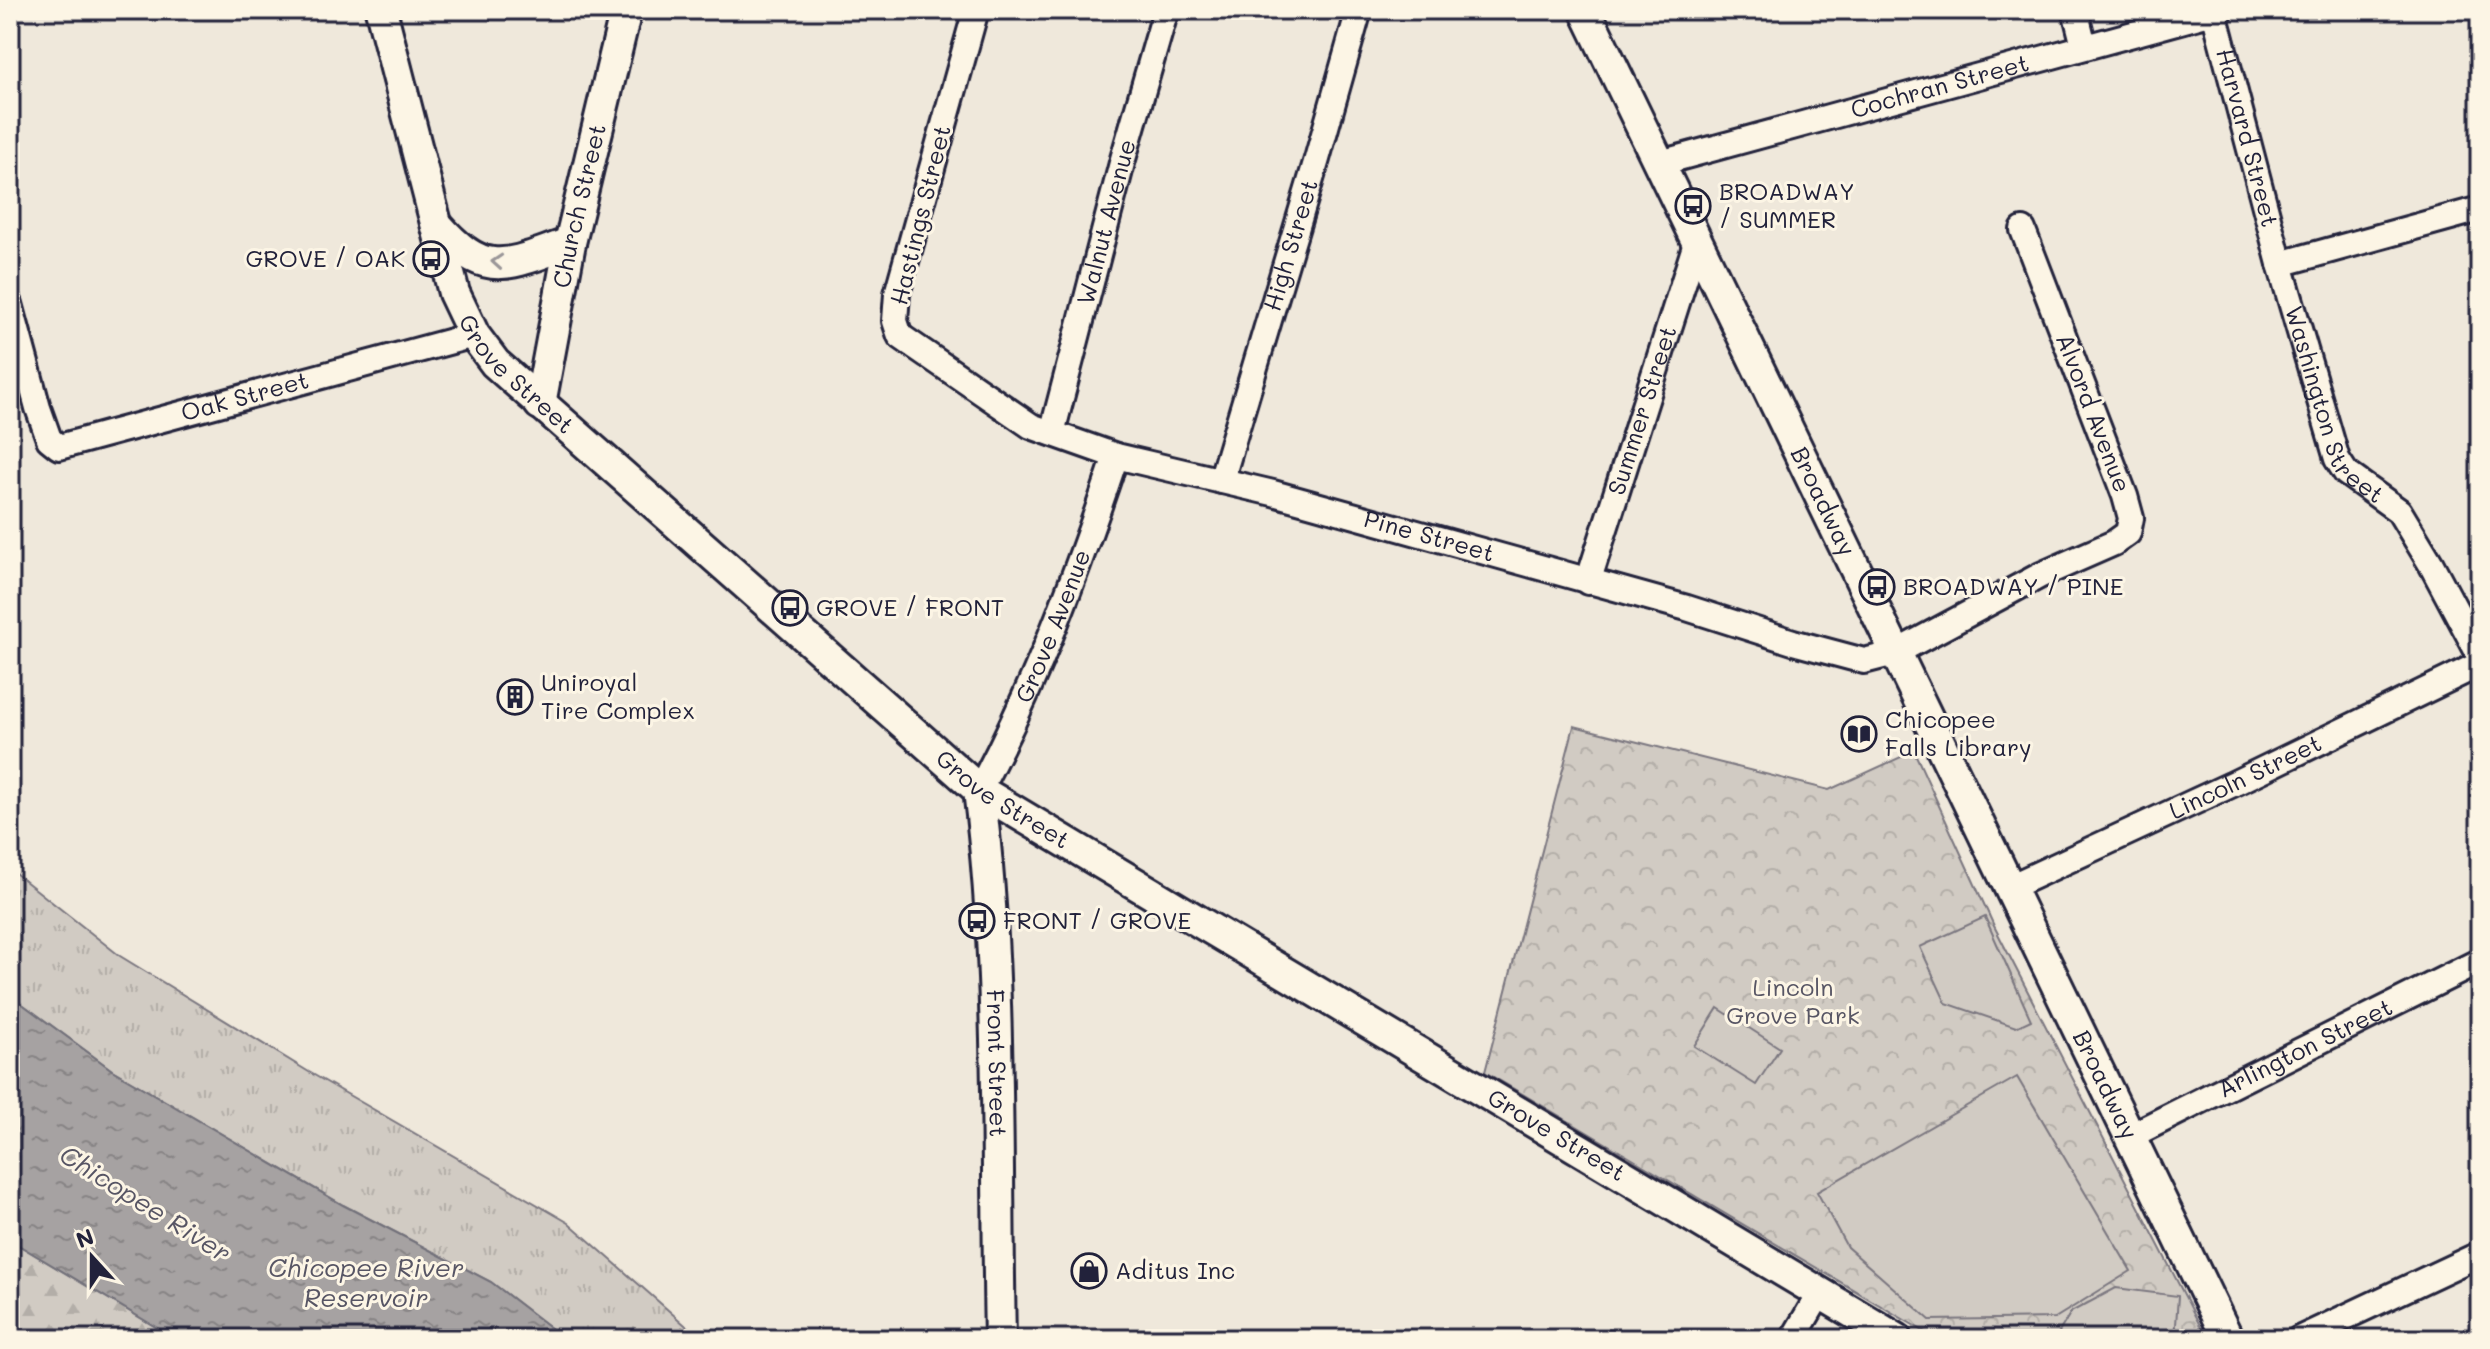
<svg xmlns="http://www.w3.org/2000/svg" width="2490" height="1349" font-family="Mali,sans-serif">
<defs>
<pattern id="grass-tufts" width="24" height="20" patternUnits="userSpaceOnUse" patternTransform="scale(2)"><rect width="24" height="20" fill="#d1cbc3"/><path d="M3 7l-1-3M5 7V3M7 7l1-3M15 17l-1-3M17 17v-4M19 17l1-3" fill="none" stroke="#b3aea8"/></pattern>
<pattern id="forest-firs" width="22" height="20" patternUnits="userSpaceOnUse" patternTransform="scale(2)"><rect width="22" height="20" fill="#d1cbc3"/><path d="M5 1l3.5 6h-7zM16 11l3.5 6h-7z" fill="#b3aea8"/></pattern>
<pattern id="park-crowns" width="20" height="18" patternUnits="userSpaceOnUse" patternTransform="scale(2)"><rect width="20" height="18" fill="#d1cbc3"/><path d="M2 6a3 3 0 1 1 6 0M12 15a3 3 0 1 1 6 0" fill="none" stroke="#b3aea8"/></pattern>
<pattern id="water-ripples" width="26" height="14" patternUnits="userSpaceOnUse" patternTransform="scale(2)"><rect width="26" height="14" fill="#a6a2a2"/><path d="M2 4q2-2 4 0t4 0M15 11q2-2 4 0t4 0" fill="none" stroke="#878485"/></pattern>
</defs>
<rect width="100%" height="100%" fill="#efe8db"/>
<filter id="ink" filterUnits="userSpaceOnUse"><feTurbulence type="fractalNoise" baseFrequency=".0125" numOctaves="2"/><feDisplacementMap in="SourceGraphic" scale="16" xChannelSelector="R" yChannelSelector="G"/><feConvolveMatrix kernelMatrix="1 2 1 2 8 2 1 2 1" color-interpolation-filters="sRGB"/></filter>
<g filter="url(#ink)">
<path fill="url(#grass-tufts)" stroke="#7a767f" stroke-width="2" d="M10 869 120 956 309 1072 569 1223 701 1339H565L491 1282 343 1205 112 1070 10 995Z"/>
<path fill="url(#forest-firs)" stroke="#7a767f" stroke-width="2" d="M10 1240 176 1339H10Z"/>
<path fill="url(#park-crowns)" stroke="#7a767f" stroke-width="2" d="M1574 726 1829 790 1914 751 1994 926 2207 1339H1937L1485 1072Z"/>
<path fill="#d1cbc3" stroke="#7a767f" stroke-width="2" d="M1985 917 2031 1020 2016 1027 1946 1003 1920 947Z
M1718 1008 1780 1048 1756 1085 1694 1046Z
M2017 1077 2131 1271 2055 1318 1930 1320 1847 1247 1817 1192Z
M2116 1288 2178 1296 2175 1339H2055L2071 1312Z"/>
<path fill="url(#water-ripples)" stroke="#716f79" stroke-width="2" d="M10 995 112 1070 343 1205 491 1282 565 1339H176L10 1240Z"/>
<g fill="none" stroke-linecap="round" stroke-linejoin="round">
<defs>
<g id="minor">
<path id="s1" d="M976 10 897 294 895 321 900 336 1031 426 1116 456 1273 493 1687 608 1793 642 1864 661 1895 653 2041 575 2114 543 2128 533 2131 518 2125 496 2023 230"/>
<path d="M2075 10 2084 46"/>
<path id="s2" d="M2214 12 2280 264 2337 459 2346 473 2399 511 2431 564 2480 656"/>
<path id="s3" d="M1660 163 2221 10"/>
<path d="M2280 264 2480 209"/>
<path id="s4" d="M10 304 38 408 49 439 59 447 474 335"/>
<path id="s5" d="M1052 433 1123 159 1166 10"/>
<path id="s6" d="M1221 481 1317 159 1359 10"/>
<path id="s7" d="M1588 582 1697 240"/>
<path id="s8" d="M979 790C1036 684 1078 570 1116 456"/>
<path id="s9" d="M2008 888 2235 783 2480 664"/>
<path id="s10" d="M2130 1136 2480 961"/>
<path d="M1793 1339 1820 1293"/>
<path d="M2299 1339 2480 1254"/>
</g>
<g id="major">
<path id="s11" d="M381 10 454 293 474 335 495 363 979 790 1897 1339"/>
<path id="s12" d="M1585 10 2228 1339"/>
<path d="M437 225C486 281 507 265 570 243"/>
<path id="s13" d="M540 404 570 243 626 10"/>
<path id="s14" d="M979 790C1002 971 996 1156 1000 1339"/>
</g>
</defs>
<use href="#minor" stroke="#22223b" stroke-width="30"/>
<use href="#major" stroke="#22223b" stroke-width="36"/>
<use href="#minor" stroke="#fcf5e5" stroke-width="24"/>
<use href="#major" stroke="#fcf5e5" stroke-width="30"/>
</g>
<defs><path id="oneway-chevron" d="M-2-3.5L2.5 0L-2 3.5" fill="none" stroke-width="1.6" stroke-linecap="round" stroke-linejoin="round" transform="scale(2)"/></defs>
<use stroke="#9a9698" href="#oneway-chevron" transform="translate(497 262) rotate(-176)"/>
</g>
<defs>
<symbol id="bus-ring" viewBox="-11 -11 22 22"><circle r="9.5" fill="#fcf5e5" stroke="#22223b" stroke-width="1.5"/><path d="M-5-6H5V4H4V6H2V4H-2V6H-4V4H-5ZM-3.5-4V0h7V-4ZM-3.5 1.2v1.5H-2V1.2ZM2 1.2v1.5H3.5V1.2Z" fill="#22223b"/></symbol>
<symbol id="building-ring" viewBox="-11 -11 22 22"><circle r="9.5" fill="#fcf5e5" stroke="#22223b" stroke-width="1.5"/><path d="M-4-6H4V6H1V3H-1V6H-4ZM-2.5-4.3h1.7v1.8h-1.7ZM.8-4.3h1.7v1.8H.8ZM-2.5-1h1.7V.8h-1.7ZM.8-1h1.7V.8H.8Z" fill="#22223b"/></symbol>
<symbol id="library-ring" viewBox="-11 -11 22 22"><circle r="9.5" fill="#fcf5e5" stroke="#22223b" stroke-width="1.5"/><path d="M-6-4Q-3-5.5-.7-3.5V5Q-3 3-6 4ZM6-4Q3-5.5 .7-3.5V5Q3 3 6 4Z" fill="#22223b"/></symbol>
<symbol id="shop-ring" viewBox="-11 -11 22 22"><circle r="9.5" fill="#fcf5e5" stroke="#22223b" stroke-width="1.5"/><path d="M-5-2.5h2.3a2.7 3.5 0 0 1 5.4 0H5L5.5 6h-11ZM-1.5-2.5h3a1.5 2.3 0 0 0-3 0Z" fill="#22223b"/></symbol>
</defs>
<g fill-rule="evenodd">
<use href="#bus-ring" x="1673" y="186" width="40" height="40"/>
<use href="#bus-ring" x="411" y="239" width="40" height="40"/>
<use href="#bus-ring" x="1857" y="567" width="40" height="40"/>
<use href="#bus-ring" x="770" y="588" width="40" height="40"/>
<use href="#building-ring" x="495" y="677" width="40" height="40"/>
<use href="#library-ring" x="1839" y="714" width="40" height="40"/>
<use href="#bus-ring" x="957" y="901" width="40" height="40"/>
<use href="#shop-ring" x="1069" y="1251" width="40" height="40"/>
</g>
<g text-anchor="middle" stroke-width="6" stroke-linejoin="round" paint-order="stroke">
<g font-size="24" fill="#22223b" stroke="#fcf5e5">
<text dy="8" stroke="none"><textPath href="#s3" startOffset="290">Cochran Street</textPath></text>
<text dy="8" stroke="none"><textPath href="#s2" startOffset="130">Harvard Street</textPath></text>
<text dy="8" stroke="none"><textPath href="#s13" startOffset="202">Church Street</textPath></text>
<text transform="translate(921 215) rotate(-76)" y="8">Hastings Street</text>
<text dy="8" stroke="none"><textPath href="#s5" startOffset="218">Walnut Avenue</textPath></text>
<text dy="8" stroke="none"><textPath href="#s6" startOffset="246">High Street</textPath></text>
<text dy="8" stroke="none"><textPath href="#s11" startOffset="396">Grove Street</textPath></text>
<text dy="8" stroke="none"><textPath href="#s4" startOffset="346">Oak Street</textPath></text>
<text dy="8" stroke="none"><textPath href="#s2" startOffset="414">Washington Street</textPath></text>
<text dy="8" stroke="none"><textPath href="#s7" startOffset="180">Summer Street</textPath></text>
<text transform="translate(2093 413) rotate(69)" y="8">Alvord Avenue</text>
<text dy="8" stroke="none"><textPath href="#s12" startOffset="546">Broadway</textPath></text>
<text dy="8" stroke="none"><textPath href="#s1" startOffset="910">Pine Street</textPath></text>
<text dy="8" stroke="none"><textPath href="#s8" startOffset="180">Grove Avenue</textPath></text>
<text dy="8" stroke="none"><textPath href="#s9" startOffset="262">Lincoln Street</textPath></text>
<text dy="8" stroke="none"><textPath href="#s11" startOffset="1044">Grove Street</textPath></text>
<text dy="8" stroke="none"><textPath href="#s10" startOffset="196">Arlington Street</textPath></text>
<text dy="8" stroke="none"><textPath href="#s14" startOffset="274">Front Street</textPath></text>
<text dy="8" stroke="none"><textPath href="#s12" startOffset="1194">Broadway</textPath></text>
<text dy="8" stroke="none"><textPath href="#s11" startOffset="1692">Grove Street</textPath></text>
</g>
<g font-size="24" fill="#22223b" stroke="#fcf5e5" text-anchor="start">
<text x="1719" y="200">BROADWAY<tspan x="1719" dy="28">/ SUMMER</tspan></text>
<text x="405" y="267" text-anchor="end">GROVE / OAK</text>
<text x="1903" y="595">BROADWAY / PINE</text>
<text x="816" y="616">GROVE / FRONT</text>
<text x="541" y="691">Uniroyal<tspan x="541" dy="28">Tire Complex</tspan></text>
<text x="1885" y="728">Chicopee<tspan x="1885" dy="28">Falls Library</tspan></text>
<text x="1003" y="929">FRONT / GROVE</text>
<text x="1115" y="1279">Aditus Inc</text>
</g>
<g font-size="24" fill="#575564" stroke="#fcf5e5">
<text x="1793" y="996">Lincoln<tspan x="1793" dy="28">Grove Park</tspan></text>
</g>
<g font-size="26" font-style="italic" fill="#575564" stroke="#fcf5e5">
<text transform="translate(145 1204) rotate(32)" y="9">Chicopee River</text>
<text x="366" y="1277">Chicopee River<tspan x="366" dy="30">Reservoir</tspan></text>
</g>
</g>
<rect width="2490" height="1349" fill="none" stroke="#fcf5e5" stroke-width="40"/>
<rect x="20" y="20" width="2450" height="1309" fill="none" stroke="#22223b" stroke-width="3" filter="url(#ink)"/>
<g transform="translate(92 1257) rotate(339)" stroke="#fcf5e5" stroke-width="6" paint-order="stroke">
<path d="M0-6L14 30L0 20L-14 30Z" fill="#22223b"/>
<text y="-12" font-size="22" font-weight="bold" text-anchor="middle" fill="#22223b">N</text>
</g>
</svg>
